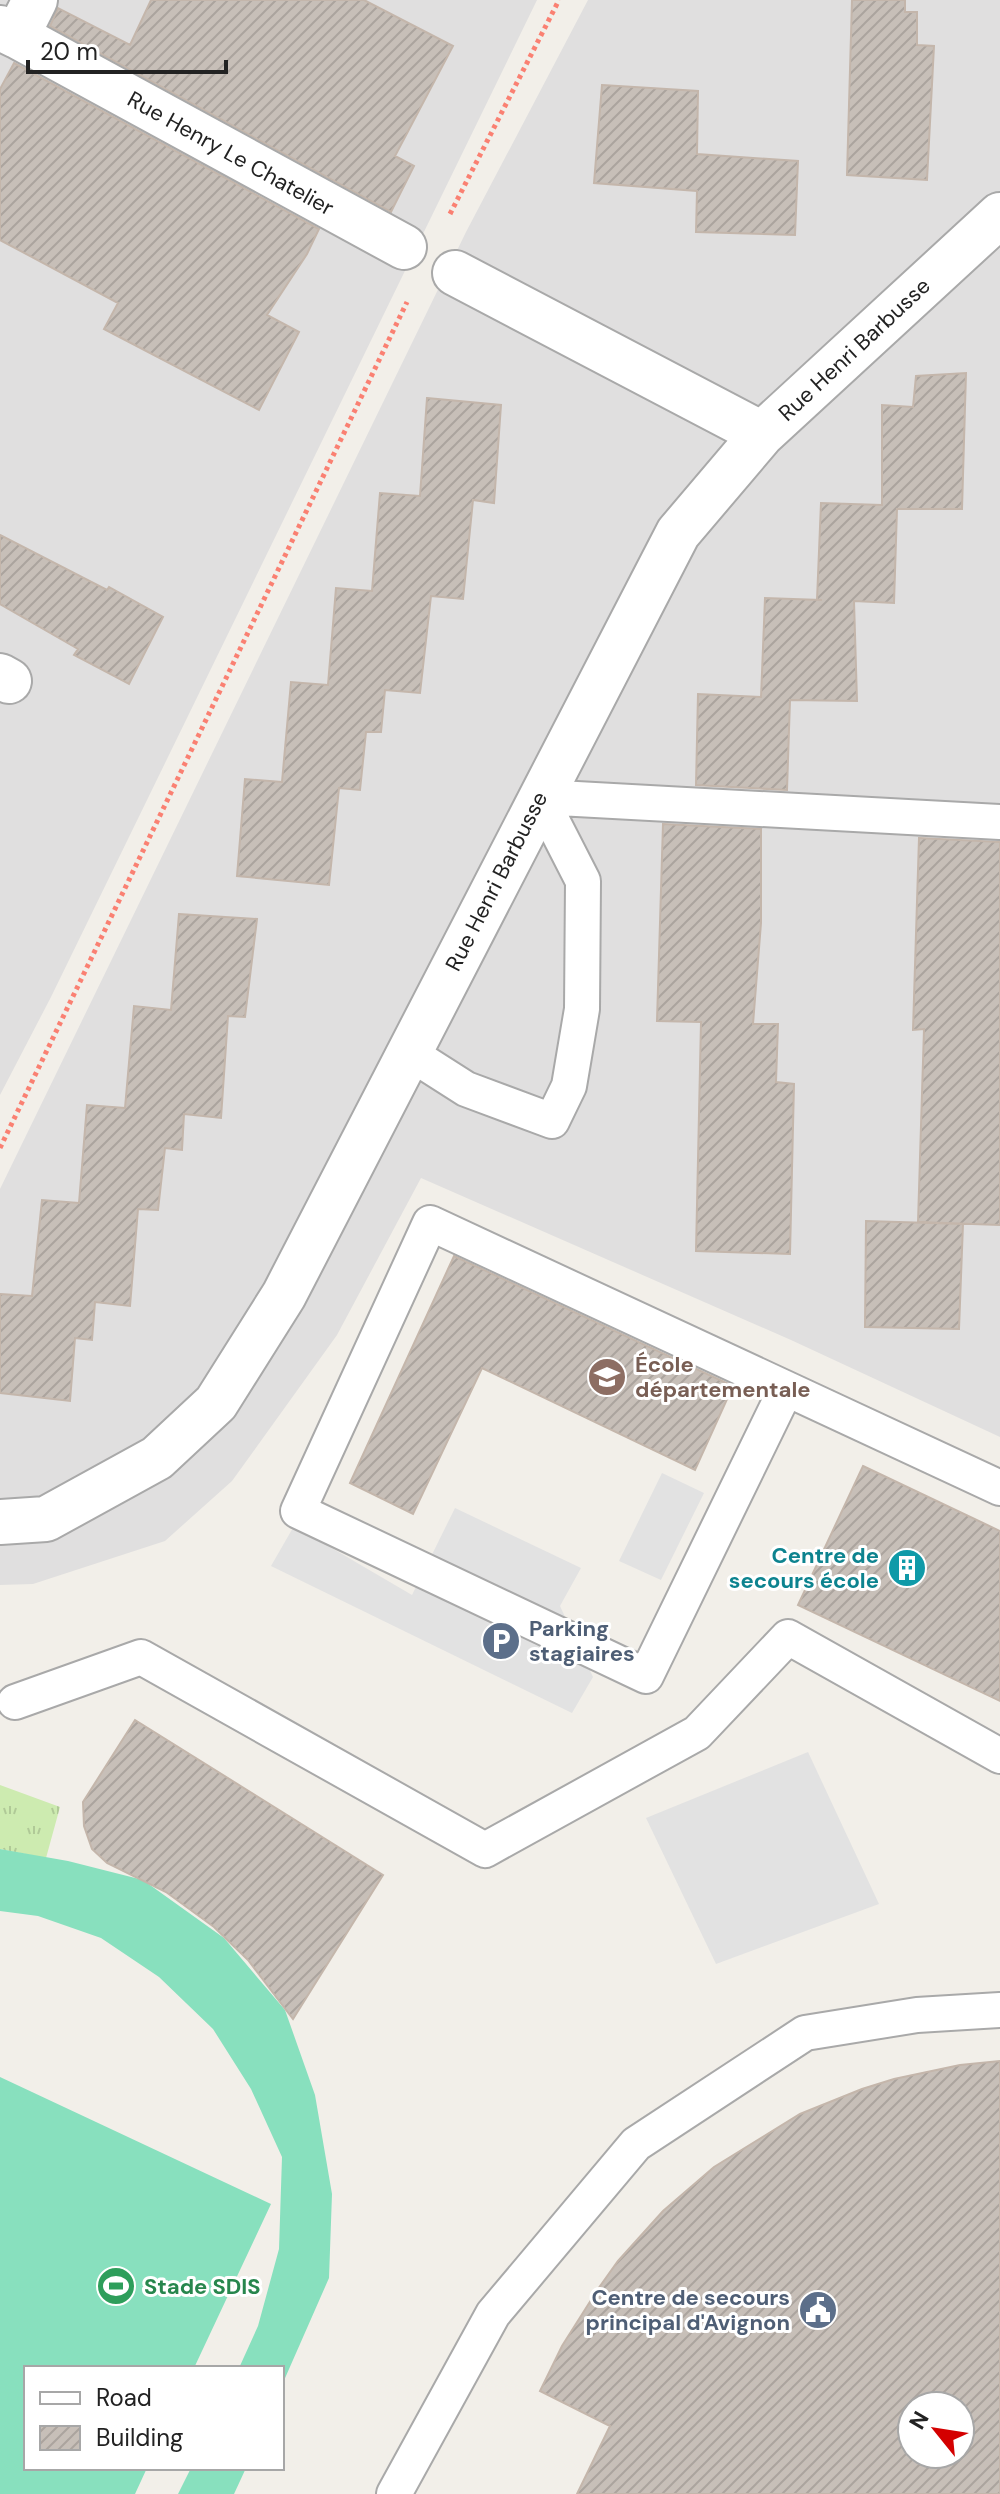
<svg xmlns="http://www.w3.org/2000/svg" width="1000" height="2494" font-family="'DM Sans',sans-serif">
<defs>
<pattern id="grass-tufts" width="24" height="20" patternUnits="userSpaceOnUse" patternTransform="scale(2)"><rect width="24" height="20" fill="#cdebb0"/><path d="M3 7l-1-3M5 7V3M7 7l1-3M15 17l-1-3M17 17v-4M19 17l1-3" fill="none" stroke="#b0c997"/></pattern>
<pattern id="building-hatch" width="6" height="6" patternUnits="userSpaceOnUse" patternTransform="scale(2)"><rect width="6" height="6" fill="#c7bfb8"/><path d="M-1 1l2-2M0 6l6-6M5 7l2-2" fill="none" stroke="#aba49e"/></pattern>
</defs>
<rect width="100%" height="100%" fill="#f2efe9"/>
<path fill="#e0dfdf" d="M0 0H537L51 997 0 1095Z
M588 0H1000V1437L791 1340 421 1178 337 1335 232 1481 165 1541 33 1584 0 1585V1189L466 232Z"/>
<path fill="url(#grass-tufts)" d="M0 1785 60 1807 46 1858 0 1849Z"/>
<path fill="#88e0be" d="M0 1849 68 1861 143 1880 224 1938 285 2010 315 2095 332 2194 329 2278 282 2385V2368H239L258 2326 279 2249 282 2157 251 2089 213 2029 159 1977 101 1938 38 1916 0 1911Z
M0 2077 271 2204 194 2368H26V2468H147L135 2494H0Z
M191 2468H246L234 2494H178Z"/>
<path fill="#e2e2e2" d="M662 1473 704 1493 661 1580 619 1561Z
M455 1508 581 1568 560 1606 593 1677 572 1713 271 1566 294 1526 412 1595Z
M808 1752 879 1904 716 1964 646 1818Z"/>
<path fill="url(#building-hatch)" stroke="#c4b6ab" stroke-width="2" fill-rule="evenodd" d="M151 0H364L453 46 395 156 414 166 391 212 50 26 58 8 130 45Z
M852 0H905V12H917V45L934 46 927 180 847 175Z
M14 63 319 229 307 254 267 315 299 332 259 410 104 329 118 303 0 240V89Z
M602 85 698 91 697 154 798 161 795 235 696 232 697 191 594 183Z
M966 373 962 509H897L894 603 854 601 857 701 790 700 787 790 696 785 698 694 761 697 765 598 822 600H817L821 503 882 505V405L913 407 916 376Z
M427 398 501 405 494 503 473 500 463 599 431 596 420 693 385 690 381 732H366L360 790 339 788 329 885 237 876 245 779 282 782 291 682 328 685 336 588 372 591 380 493 420 496Z
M0 535 107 590 109 587 163 617 129 684 74 655 78 649 0 604Z
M663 824 761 829V923L753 1024H778L776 1082 794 1084 790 1254 696 1251 701 1022 657 1021Z
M919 838 1000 842V1225L918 1222 924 1029 913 1030Z
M179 914 257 919 245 1017 228 1016 221 1118 184 1114 182 1150 165 1148 158 1210 138 1209 130 1306 95 1302 92 1340 75 1338 70 1401 0 1393V1294L32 1296 42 1200 79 1203 87 1105 125 1108 134 1006 171 1010Z
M866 1221 963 1224 959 1329 865 1327Z
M454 1256 733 1386 695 1470 482 1368 413 1514 350 1483Z
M863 1466 1000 1531V1701L798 1605Z
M135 1720 383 1875 293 2019 248 1960 214 1927 166 1892 107 1863 92 1849 84 1826 83 1802Z
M1000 2061V2494H577L610 2426 540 2391 562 2346 598 2289 618 2261 663 2211 714 2167 800 2114 862 2089 894 2079 960 2065ZM912 2406H960V2454H912Z"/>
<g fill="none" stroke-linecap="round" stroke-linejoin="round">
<defs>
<path id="service" d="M540 797 1000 822
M408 1052 466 1089 552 1121 569 1086 582 1009 583 881 540 797
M786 1389 646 1676 298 1511 430 1223 1000 1488
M15 1702 141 1657 485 1850 697 1733 788 1637 1000 1756
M394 2494 493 2314 636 2144 805 2033 917 2015 1000 2010"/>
<path id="minor" d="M0 28 17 36 35 0
M17 36 404 247
M455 273 762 434
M0 676 9 681
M0 1522 46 1519 157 1458 216 1403 284 1295 678 533 762 434 1000 215"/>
</defs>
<use href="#service" stroke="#a9a9a9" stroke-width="38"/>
<use href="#minor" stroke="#a9a9a9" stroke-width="48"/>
<path stroke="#fa8072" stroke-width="5" stroke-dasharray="4 4" stroke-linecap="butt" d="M450 214 559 0
M0 1148 407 302"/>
<use href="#service" stroke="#fff" stroke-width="34"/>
<use href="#minor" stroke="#fff" stroke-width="44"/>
</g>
<defs>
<symbol id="university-disc" viewBox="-11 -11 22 22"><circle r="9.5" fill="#8d6e63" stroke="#fff"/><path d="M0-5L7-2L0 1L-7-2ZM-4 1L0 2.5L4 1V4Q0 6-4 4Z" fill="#fff"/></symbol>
<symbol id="building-disc" viewBox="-11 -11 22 22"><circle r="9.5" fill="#0f9aa8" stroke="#fff"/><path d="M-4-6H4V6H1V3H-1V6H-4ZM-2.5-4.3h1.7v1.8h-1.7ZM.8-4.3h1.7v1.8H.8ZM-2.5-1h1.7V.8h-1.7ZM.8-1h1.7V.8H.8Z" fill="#fff"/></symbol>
<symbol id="parking-disc" viewBox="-11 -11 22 22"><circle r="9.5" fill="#5c6f8a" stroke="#fff"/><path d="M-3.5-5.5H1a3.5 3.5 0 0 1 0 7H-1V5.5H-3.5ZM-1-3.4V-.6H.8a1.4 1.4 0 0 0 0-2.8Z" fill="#fff"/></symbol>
<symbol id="stadium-disc" viewBox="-11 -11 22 22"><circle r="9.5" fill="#2e9e5b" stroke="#fff"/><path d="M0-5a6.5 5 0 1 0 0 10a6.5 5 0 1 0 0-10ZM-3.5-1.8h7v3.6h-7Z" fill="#fff"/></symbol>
<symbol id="civic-disc" viewBox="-11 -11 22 22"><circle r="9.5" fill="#5c6f8a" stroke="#fff"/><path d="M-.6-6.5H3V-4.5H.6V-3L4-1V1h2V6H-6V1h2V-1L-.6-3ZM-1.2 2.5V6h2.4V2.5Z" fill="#fff"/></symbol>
</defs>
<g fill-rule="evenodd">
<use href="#university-disc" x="585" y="1355" width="44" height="44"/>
<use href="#building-disc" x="885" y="1546" width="44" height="44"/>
<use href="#parking-disc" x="479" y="1619" width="44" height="44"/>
<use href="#stadium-disc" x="94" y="2264" width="44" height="44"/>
<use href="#civic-disc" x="796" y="2288" width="44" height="44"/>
</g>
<g text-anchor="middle" stroke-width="6" stroke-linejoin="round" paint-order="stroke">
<g font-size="22" fill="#222" stroke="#fff">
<text transform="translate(231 153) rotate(29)" y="8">Rue Henry Le Chatelier</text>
<text transform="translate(854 349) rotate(-43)" y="8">Rue Henri Barbusse</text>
<text transform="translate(496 881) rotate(-63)" y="8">Rue Henri Barbusse</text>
</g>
<g font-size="22" font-weight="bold" fill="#785e54" stroke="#fff" text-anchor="start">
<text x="635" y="1372">École<tspan x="635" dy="25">départementale</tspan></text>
</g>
<g font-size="22" font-weight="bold" fill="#0d838f" stroke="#fff" text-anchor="end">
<text x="879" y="1563">Centre de<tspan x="879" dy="25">secours école</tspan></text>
</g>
<g font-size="22" font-weight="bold" fill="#4e5e75" stroke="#fff" text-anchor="start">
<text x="529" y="1636">Parking<tspan x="529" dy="25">stagiaires</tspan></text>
<text x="790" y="2305" text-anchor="end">Centre de secours<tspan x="790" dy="25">principal d'Avignon</tspan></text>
</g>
<g font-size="22" font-weight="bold" fill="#27864d" stroke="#fff" text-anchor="start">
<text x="144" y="2294">Stade SDIS</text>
</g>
</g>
<rect x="24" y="2366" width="260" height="104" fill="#ffffff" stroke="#a7a7a7" stroke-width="2"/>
<rect x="40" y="2392" width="40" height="12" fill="#ffffff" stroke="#a7a7a7" stroke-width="2"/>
<text x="96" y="2406" font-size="24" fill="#222222">Road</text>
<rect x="40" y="2426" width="40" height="24" fill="url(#building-hatch)" stroke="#a7a7a7" stroke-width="2"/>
<text x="96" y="2446" font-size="24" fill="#222222">Building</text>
<g transform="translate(936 2430) rotate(300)"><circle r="38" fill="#ffffff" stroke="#a7a7a7" stroke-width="2"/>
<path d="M0-6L14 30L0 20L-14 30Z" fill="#d40000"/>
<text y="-12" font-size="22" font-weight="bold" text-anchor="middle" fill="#222222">N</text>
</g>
<path d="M28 60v12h198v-12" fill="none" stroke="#222222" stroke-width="4"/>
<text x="40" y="60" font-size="24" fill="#222222" stroke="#ffffff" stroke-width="6" paint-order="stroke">20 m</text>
</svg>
